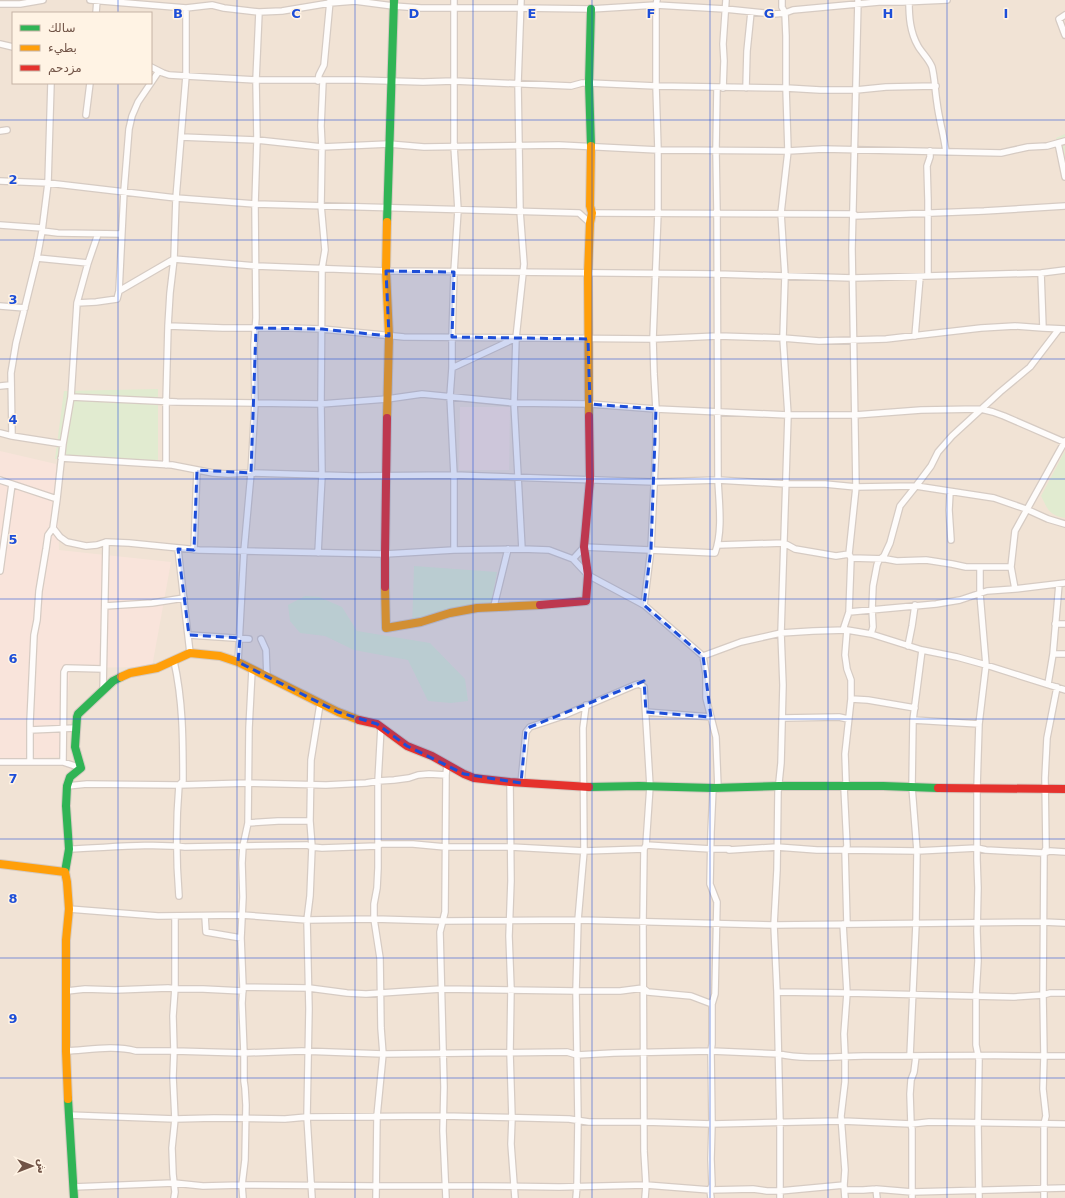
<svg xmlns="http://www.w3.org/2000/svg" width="1065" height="1198" font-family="'DejaVu Sans',Cairo,sans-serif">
<rect width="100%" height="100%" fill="#f5eee5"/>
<path fill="#f1e3d5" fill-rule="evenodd" d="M0 0H1065V1198H0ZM13 13H151V83H13Z"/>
<path fill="#f9e4db" d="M460 407H510L509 470H459Z
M0 451 56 464 59 550 171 562 152 667 70 668 63 757 0 759Z"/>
<path fill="#e1ebd0" d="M1065 134V168L1056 138Z
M158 389V460L55 459 64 391Z
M1065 451V518C1049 515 1048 510 1041 496Z
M414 566 497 572 491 604 412 628Z
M305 596 319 597 342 607 357 631 430 643 465 679 468 701 451 703 428 701 408 660 354 650 325 636 300 633 290 621 288 605Z"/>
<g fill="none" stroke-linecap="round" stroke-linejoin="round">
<defs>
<path id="street" d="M90 0 186 8 212 5 224 8 259 12 282 11 330 3 355 1 393 6 421 8H520L591 9 656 5 725 9 774 14 785 13 793 10 879 2H902L947 0
M521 0 518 83 519 145 520 211 524 264 516 338 514 403 522 549
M909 1C909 17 910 32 918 46 922 53 929 59 932 67 935 79 935 91 937 103 939 120 944 135 946 152
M0 4H20L43 0
M96 13 97 0
M1065 15 1059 19 1065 35
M0 44 13 47
M151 67 163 73 169 75 256 80H357L423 82 454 81 571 86 582 83H589L656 86 786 88 820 90H856L886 87 936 86
M318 81 319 75 324 65 330 1
M723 88 724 61 723 44 726 0
M746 88 747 51 751 12
M86 115 90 83
M0 131 7 130
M181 137 257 140 322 147 389 144 424 147 559 145 658 150 788 151 823 149 1001 153 1028 147 1047 146 1065 141
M1058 143 1065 177
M0 181 48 183 176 198 255 204 579 213 590 223
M592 213 854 214
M854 216 984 211 1065 206
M0 225 42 228
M42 231 58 233 121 234
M37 258 88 263
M1041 273 1043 328
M928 276V200L927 166 930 157V151
M119 291 124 191 129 129 132 116 138 102 159 71
M77 303 96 302 117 299 119 291 174 259 256 266 386 271 717 274 853 278 1041 273 1065 270
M0 306 25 308
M168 326 223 328H290L322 329 404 337 653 339 718 336 783 338 819 341 886 339 981 328 1015 326 1043 328 1065 329
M915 336 920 277
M452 368 514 339
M0 386 10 385
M71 397 177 402 321 404 387 399 422 394 514 403 590 404 656 409 788 415H855L921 410 981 409 993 412 1004 416 1064 442
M0 433 12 436 63 444
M12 436 11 373 16 343 37 258 42 231 48 183 51 83
M61 458 172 465 213 473 228 474 251 473 354 476 454 475 655 482 718 480 786 484H825L856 487 916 486 994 498 1026 509 1048 519 1065 524
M166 465V402L168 326 170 293 174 259 176 198 186 76V8
M0 480 57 499 53 528 60 537 67 542 86 546 97 545 106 542 129 543 199 550 385 554 454 550 522 549 549 550 573 559 588 575 644 605 703 656 706 674V698L716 737 718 788
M950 492 949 510 951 540
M57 499 63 444 71 397 77 303 88 263 98 234
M718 545 784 543 795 549 836 556 849 554
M178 549 190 653
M194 550 197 470
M454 550V475L450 396 452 368V337L454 272 458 210 454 146V0
M318 553 322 475 321 404 322 268 325 250 321 205 322 147 321 126 323 81
M851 558 886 559 897 561 926 560 952 564 966 567H1011
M573 559 584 547 715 553C723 531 719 503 718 480L717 212 716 150 717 88
M0 571 12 484
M1015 589 1011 567 1015 531 1065 441
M644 605 651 549 656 444V409L654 374 653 339 658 212V150L656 86V5L657 0
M105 606 152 603 184 598
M494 606 508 549
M849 612 851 558 849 554 856 487 852 249 858 0
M1055 624H1065
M843 630 849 612 936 604 960 600 987 591 1015 589 1065 583
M871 634 873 627 872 609 873 586 877 565 879 560 884 556 890 543 900 506 916 486 931 466 938 452 952 436 1000 392 1030 367 1059 329
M189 635 249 639
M261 639 266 650 267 677
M908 646 912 626 915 605
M1053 654H1065
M703 656 741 642 781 633 813 631 847 630 871 634 922 650 957 657 986 665 1065 690
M174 661C183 701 183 740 183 781L179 785C176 821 176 859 179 896
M238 662 244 551 251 473 255 403 254 345 256 318 255 204 257 140 256 80 259 12
M1048 684 1053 654 1059 584
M103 690 106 542
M851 699 868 700 915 708
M646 712 711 717
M782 718 839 717 848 719
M913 720 979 724
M30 730 76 728
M0 762H63L81 768
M30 762V722L34 635 37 620 39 591 46 549 48 535 53 528
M63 762 64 672 66 668 103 669
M510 782 511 881 509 936 511 989 510 1053 512 1118 511 1144 515 1198
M521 783 526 732 530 727 560 717 635 685 639 684 644 687 650 786 646 845 644 849 643 922 644 1151 646 1185 645 1198
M67 786 87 784 179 785 249 783 326 785 366 783 378 781 394 780 409 778 418 775 429 774 446 775
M248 823 278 821H310
M646 845 711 849H729V850L777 847 817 850H845L917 851 977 848 986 850 1044 853 1050 851 1065 852
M69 849C106 848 148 843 185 847L307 845 312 847 322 848 377 846 381 844H413L445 847H511L584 851 644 849
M69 909 158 916 242 915 307 920 374 919 442 921 578 920 774 925 1043 922 1065 923
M205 916 206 932 241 938
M843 924 847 993 844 1034 845 1056V1082L841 1116 845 1170 844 1185 845 1198
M847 924 845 850 847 846 844 787 846 782 845 754 851 699V680L847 669 845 655 847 630
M243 987 309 988 347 993 366 994 441 989 576 991H620L643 988 648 992 691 996 712 1004
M67 991 85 989 115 990 168 988 178 989H203L243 991
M777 992 847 993 1014 997 1043 995 1050 993H1065
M66 1051C88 1050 114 1045 136 1051H174L244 1053 302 1051 383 1054 567 1052 577 1055 614 1053 711 1051 779 1054C805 1060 837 1056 864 1056 931 1056 998 1055 1065 1056
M910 1056 916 924 917 851 912 787 913 720 922 650
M68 1115 175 1119 214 1118 285 1119 307 1117 442 1116 569 1119 589 1122H645L712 1124 842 1121 911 1124 929 1122 1065 1124
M73 1187 174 1183 203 1186 242 1185 376 1186H482L559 1187 646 1185 710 1190 753 1189 767 1191H780L844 1185
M876 1189 877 1198
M845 1190H863L876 1189 912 1192 1065 1188
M174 1198 175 1192 173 1174 172 1148 175 1119 173 1077 174 1051 173 1016 175 988V917
M243 1198 242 1185 245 1160 246 1105 245 1088 244 1081V1053L242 1003 243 987 241 938 243 897 242 863 243 846 248 823 249 728 252 670
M312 1198 307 1117 309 1009 307 920 310 896 312 847 310 821 311 760 320 704
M376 1198 377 1116 383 1054 381 1028 380 958 374 919V904L377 888 378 868V781L381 727
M446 1198 443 1131 444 1087 440 932 445 912 446 775 447 765
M576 1198 577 1186 578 1120 576 991 578 920 584 851 583 728 586 705
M711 1198 710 1190 712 1185 711 1159 712 1124 711 1051 712 1044V1004L715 994 717 902 710 884 711 832 713 788
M780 1198V1122L777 992 774 925 777 870 778 792 781 763 783 685 781 633 788 415 783 338 785 276 781 213 788 151 786 88V36L785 13 782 7V0
M912 1198V1129L911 1124 910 1094 911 1080 914 1072 916 1056
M979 1198 978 1123 979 1060 976 1045V995L978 961 977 931 978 888 977 860V788L979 724 986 665 980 594V568
M1044 1198V1124L1046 1116 1043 1089 1044 1056 1043 995 1044 853 1046 848 1045 778 1047 738 1057 687"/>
<path id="fast" d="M591 146 589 83 591 9
M387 222 394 0
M589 787 639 786 713 788 779 786H883L938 788
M65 872 69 849 66 806 67 786 70 777 81 768 75 747 77 717 78 714 113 681 121 677
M68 1099 74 1198"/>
<path id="slow" d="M387 222 386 271 389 336 387 418
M589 416 588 273 590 223 592 213 590 206 591 146
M385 587 386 628 421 622 450 613 477 608 540 605
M121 677 130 673 157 668 190 653 220 656 238 662 338 712 359 720
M0 864 65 872 67 882 69 909 66 940V1051L68 1099"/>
<path id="jam" d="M385 587V554L387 418
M540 605 586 601 588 575 584 547 590 480 589 416
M359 720 377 724 407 746 432 756 464 774 474 778 510 782 589 787
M938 788 1065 789"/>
</defs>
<use href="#street" stroke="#d6cbc3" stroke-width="8"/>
<use href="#fast" stroke="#d5cac2" stroke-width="10"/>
<use href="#slow" stroke="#d5cac2" stroke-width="10"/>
<use href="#jam" stroke="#d5cac2" stroke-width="10"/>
<use href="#street" stroke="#fefcfb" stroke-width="5.5"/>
<use href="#fast" stroke="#30b455" stroke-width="8"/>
<use href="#slow" stroke="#ff9f0a" stroke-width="8"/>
<use href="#jam" stroke="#e5322d" stroke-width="8"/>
</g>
<path fill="#1d4ed8" fill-opacity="0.2" stroke="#1d4ed8" stroke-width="3" stroke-dasharray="8 5" stroke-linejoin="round" d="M386 271 454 272 452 337 588 339 590 404 656 409 651 549 644 605 703 656 711 717 646 712 644 681 530 727 526 730 521 783 464 774 407 746 377 724 338 712 238 662 240 638 189 635 178 549 194 550 197 470 251 473 256 328 322 329 389 336Z"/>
<path fill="none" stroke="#1d4ed8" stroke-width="1" stroke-opacity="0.55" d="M118 0V13M237 0V1198M355 0V1198M473 0V1198M592 0V1198M710 0V1198M828 0V1198M947 0V1198M118 83V1198M0 120H1065M0 240H1065M0 359H1065M0 479H1065M0 599H1065M0 719H1065M0 839H1065M0 958H1065M0 1078H1065"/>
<g font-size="13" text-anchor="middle" font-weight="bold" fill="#1d4ed8" stroke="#fff3e4" stroke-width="3" stroke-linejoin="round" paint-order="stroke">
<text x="178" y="18">B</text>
<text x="296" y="18">C</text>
<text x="414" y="18">D</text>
<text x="532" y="18">E</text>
<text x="651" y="18">F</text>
<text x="769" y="18">G</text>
<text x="888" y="18">H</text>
<text x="1006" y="18">I</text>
<text x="13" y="184">2</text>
<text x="13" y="304">3</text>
<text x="13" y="424">4</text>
<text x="13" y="544">5</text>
<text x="13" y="663">6</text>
<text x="13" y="783">7</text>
<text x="13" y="903">8</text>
<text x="13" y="1023">9</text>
</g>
<rect x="12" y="12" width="140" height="72" fill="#fff3e4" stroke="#c6b3a5"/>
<rect x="20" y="25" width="20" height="6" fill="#30b455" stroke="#c6b3a5"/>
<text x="48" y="32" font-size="12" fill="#715447">سالك</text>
<rect x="20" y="45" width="20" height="6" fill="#ff9f0a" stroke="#c6b3a5"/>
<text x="48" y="52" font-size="12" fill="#715447">بطيء</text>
<rect x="20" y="65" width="20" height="6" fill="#e5322d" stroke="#c6b3a5"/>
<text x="48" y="72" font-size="12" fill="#715447">مزدحم</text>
<g transform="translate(32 1166) rotate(90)" stroke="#fff3e4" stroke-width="3" paint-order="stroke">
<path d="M0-3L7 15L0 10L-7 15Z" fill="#715447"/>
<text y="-6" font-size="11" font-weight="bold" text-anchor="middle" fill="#715447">ش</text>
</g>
</svg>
